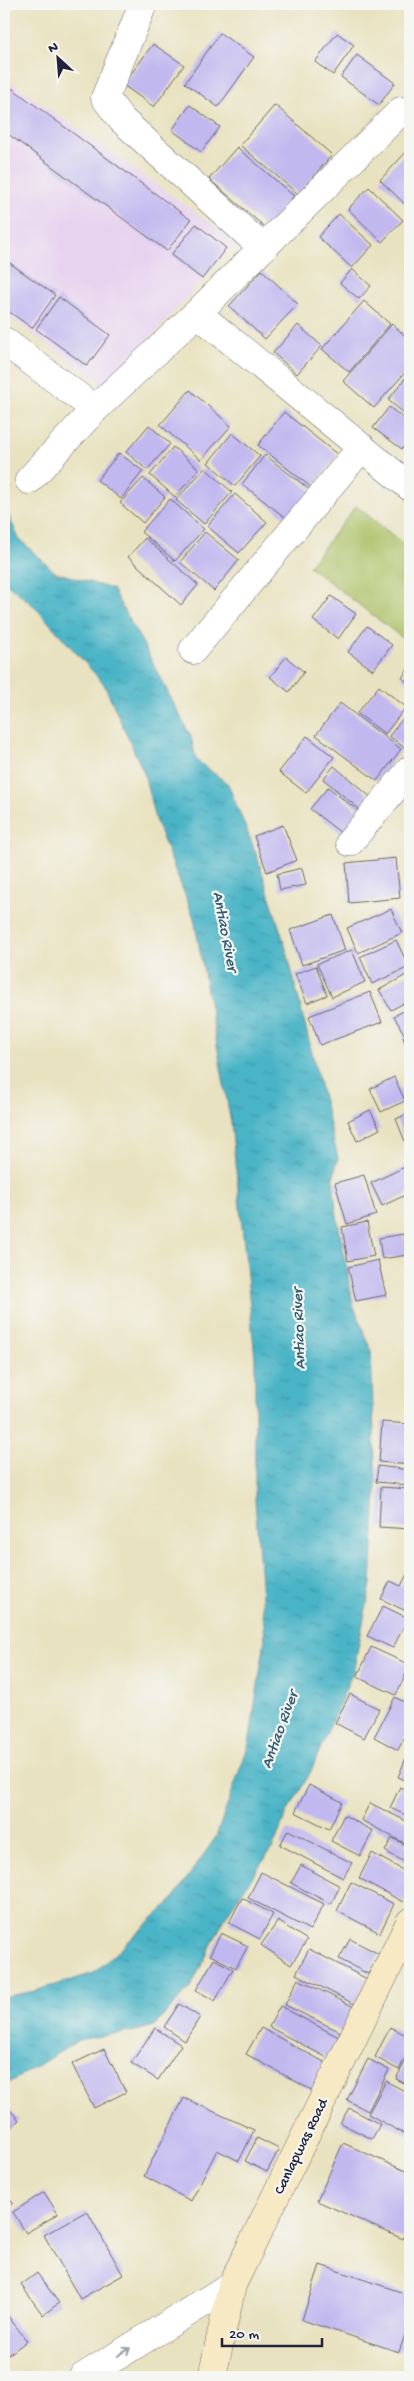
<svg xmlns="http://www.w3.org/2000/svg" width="414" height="2381" font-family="'Gochi Hand',sans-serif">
<defs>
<pattern id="water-ripples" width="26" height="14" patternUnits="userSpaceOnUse" patternTransform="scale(1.25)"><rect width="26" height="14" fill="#49b4c6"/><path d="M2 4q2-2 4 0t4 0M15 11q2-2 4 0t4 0" fill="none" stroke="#3c92a2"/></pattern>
</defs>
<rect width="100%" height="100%" fill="#f6f6f2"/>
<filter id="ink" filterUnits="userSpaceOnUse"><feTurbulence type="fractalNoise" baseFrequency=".02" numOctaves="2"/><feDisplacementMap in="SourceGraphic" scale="10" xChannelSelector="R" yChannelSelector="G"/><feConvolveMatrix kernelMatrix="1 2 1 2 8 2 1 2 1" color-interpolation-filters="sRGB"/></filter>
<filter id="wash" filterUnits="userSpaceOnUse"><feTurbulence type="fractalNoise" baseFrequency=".0096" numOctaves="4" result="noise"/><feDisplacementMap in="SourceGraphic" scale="20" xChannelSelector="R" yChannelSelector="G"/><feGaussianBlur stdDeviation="1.12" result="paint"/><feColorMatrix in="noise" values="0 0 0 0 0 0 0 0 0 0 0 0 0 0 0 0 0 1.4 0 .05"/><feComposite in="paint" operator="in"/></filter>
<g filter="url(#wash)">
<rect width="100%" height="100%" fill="#e9e2c0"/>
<path fill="#e7d2ef" d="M4 77 237 242 107 386 4 314Z"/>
<path fill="#aac064" stroke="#667150" d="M356 506 410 549V644L309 566Z"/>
<path fill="url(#water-ripples)" stroke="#366b80" d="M11 487 7 512 19 539 55 572 112 589 142 642 191 737 196 760 228 784 257 856 287 952 338 1158 333 1179 336 1210 353 1304 371 1350 376 1495 371 1584 353 1672 310 1773 287 1813 273 1847 227 1914 190 1988 154 2026 136 2031 81 2039 4 2086V1997L35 1991 94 1973 170 1903 216 1837 249 1744 265 1640 255 1499V1358L244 1244 231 1123 194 918 155 819 144 773 104 684 34 606 4 581V488Z"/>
<g id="blocks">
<path fill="#c1b8ef" d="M220 33 254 57 218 107 185 83Z
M337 33 354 45 333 75 315 62Z
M153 44 184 65 154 107 123 85Z
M357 55 395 83 379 105 341 77Z
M9 86 191 220 167 251 4 131V93Z
M190 105 220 127 201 152 172 130Z
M275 105 332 155 298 194 240 145Z
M237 147 294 196 267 229 209 179Z
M410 148V209L380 180Z
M369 187 403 220 382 242 348 209Z
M339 214 373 245 352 268 318 237Z
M196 224 226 248 202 279 171 255Z
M4 259 55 295 32 328 4 308Z
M352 269 371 286 359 299 340 283Z
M262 270 298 304 265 339 229 306Z
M59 297 110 335 87 366 36 329Z
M364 301 390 324 349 372 322 349Z
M392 324 410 340V367L374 408 343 381Z
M298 325 322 346 297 374 273 353Z
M410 372V418L388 400Z
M190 390 231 426 201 460 160 425Z
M389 407 410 423V438L402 449 373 428Z
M284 412 338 455 312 488 258 445Z
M149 425 170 444 147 470 126 452Z
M232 433 260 456 235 486 208 463Z
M173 447 199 469 175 497 150 475Z
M119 453 143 471 121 499 97 480Z
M265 455 314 493 291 522 242 484Z
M205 468 232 492 204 524 176 500Z
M143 478 165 497 143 523 120 503Z
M235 494 267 522 239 553 207 526Z
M170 499 204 529 175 561 141 532Z
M205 532 239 560 214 591 180 562Z
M145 538 198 585 181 605 128 557Z
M331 596 356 614 338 639 313 620Z
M367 626 392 645 373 670 348 652Z
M286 657 304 672 289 692 270 677Z
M410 666V684L402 678Z
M379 686 406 707 385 734 357 713Z
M340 703 401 749 377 781 316 735Z
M404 717 410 721V752L389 736Z
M307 736 334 757 306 793 279 772Z
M334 766 373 799 363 812 323 779Z
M328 787 362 814 345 836 310 809Z
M283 825 297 860 267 872 254 836Z
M396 858 400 898 349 903 346 863Z
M302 868 306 885 280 890 277 874Z
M391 909 402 933 358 953 347 928Z
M333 915 345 950 302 965 290 930Z
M396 940 409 967 372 984 360 957Z
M352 950 365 982 332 997 317 964Z
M316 966 327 995 307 1003 295 974Z
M408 974 410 1000 391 1010 379 990Z
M370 992 382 1022 320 1045 309 1016Z
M410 1007V1031L404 1034 394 1016Z
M410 1035V1057L403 1037Z
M394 1077 405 1101 381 1112 370 1089Z
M370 1110 380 1129 357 1141 348 1121Z
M410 1113V1154L396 1119Z
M409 1165 410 1193 382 1206 371 1183Z
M364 1175 376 1215 347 1224 335 1183Z
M367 1222 374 1256 348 1261 342 1227Z
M403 1234 407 1255 382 1259 379 1238Z
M378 1260 386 1295 356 1301 348 1267Z
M382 1422 410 1424V1465L379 1462Z
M378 1466 410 1470V1485L376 1482Z
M381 1487 410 1489V1529L379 1527Z
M410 1568V1613L381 1599 390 1581 401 1586Z
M383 1606 408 1618 393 1648 367 1636Z
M371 1647 410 1665 396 1695 357 1677Z
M350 1694 379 1709 364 1738 335 1723Z
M395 1697 410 1705V1727L398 1750 374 1737Z
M406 1758 410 1760V1782L398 1777Z
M309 1785 342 1802 329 1829 295 1812Z
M400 1787 410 1792V1817L390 1808Z
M370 1803 410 1823V1846L361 1820Z
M344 1815 373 1831 360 1856 331 1841Z
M288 1830 352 1863 343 1878 280 1845Z
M392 1838 410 1847V1865L385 1851Z
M372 1853 410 1874V1888L403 1902 359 1878Z
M301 1865 340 1886 331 1904 291 1883Z
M261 1872 324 1904 310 1930 248 1898Z
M351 1882 394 1904 380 1933 337 1911Z
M242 1898 273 1914 260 1939 229 1923Z
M278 1921 307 1940 291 1965 261 1945Z
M221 1933 248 1946 236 1968 210 1955Z
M350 1939 379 1954 368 1974 339 1959Z
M309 1949 367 1979 354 2004 296 1974Z
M214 1959 233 1969 215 2001 196 1990Z
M298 1979 356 2008 343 2033 285 2005Z
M179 2004 200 2017 185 2041 164 2027Z
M280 2006 344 2040 333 2061 269 2027Z
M390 2027 410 2037V2048L399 2070 375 2057Z
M155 2028 181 2045 158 2080 131 2063Z
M261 2028 328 2064 313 2091 246 2054Z
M104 2049 126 2092 94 2108 72 2064Z
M410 2052V2086L396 2079Z
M368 2059 389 2070 368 2111 347 2100Z
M386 2081 410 2094V2137L368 2114Z
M184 2098 254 2130 239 2161 217 2150 191 2201 144 2176Z
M4 2103 19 2120 4 2134Z
M349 2108 380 2124 372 2139 340 2123Z
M257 2138 279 2149 267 2172 245 2161Z
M343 2143 410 2173V2222L403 2239 317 2201Z
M44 2192 58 2214 26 2233 13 2212Z
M4 2193 13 2202 4 2211Z
M87 2211 123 2275 80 2299 44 2235Z
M320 2265 410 2295V2320L399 2352 302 2320Z
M37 2273 59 2303 43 2315 21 2285Z
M4 2311 27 2341 4 2358Z"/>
</g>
</g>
<g filter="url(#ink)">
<use href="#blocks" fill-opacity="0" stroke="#68656a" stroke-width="1"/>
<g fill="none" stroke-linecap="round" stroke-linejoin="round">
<defs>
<path id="street" d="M143 4 105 98 122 120 263 248
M197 313 410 487
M4 341 95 409
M29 480 95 409 197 313 401 111
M193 650 362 447
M350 842 410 770
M83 2377 232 2285"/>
<path id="secondary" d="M212 2377 232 2285 410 1922"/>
</defs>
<use href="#street" stroke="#68656a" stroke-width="29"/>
<use href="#secondary" stroke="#68656a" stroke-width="29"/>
<use href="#street" stroke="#fff" stroke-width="28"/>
<use href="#secondary" stroke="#f6e9c3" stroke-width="28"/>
</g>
<defs><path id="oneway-shaft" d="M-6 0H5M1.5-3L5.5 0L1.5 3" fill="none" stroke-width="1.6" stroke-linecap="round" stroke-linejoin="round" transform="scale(1.25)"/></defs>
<use stroke="#9c9ca7" href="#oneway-shaft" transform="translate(124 2352) rotate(-32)"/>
</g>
<g text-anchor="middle" stroke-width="4.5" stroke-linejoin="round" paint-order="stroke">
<g font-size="15" fill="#22223b" stroke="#f6f6f2">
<text transform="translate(300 2146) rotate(-64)" y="5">Canlapwas Road</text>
</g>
<g font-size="16" font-style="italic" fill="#325c73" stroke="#f6f6f2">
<text transform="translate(227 931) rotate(79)" y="6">Antiao River</text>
<text transform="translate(297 1329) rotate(-92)" y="6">Antiao River</text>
<text transform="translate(278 1729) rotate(-70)" y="6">Antiao River</text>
</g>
</g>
<rect width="414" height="2381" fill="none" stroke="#f6f6f2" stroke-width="20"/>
<g transform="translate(58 58) rotate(334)" stroke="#f6f6f2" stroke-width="4" paint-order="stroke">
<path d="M0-4L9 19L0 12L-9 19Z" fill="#22223b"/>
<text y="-8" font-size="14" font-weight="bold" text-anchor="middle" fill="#22223b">N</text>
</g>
<path d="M222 2338v8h100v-8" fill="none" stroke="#22223b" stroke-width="2.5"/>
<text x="229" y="2338" font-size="15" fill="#22223b" stroke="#f6f6f2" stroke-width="4" paint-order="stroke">20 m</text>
</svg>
